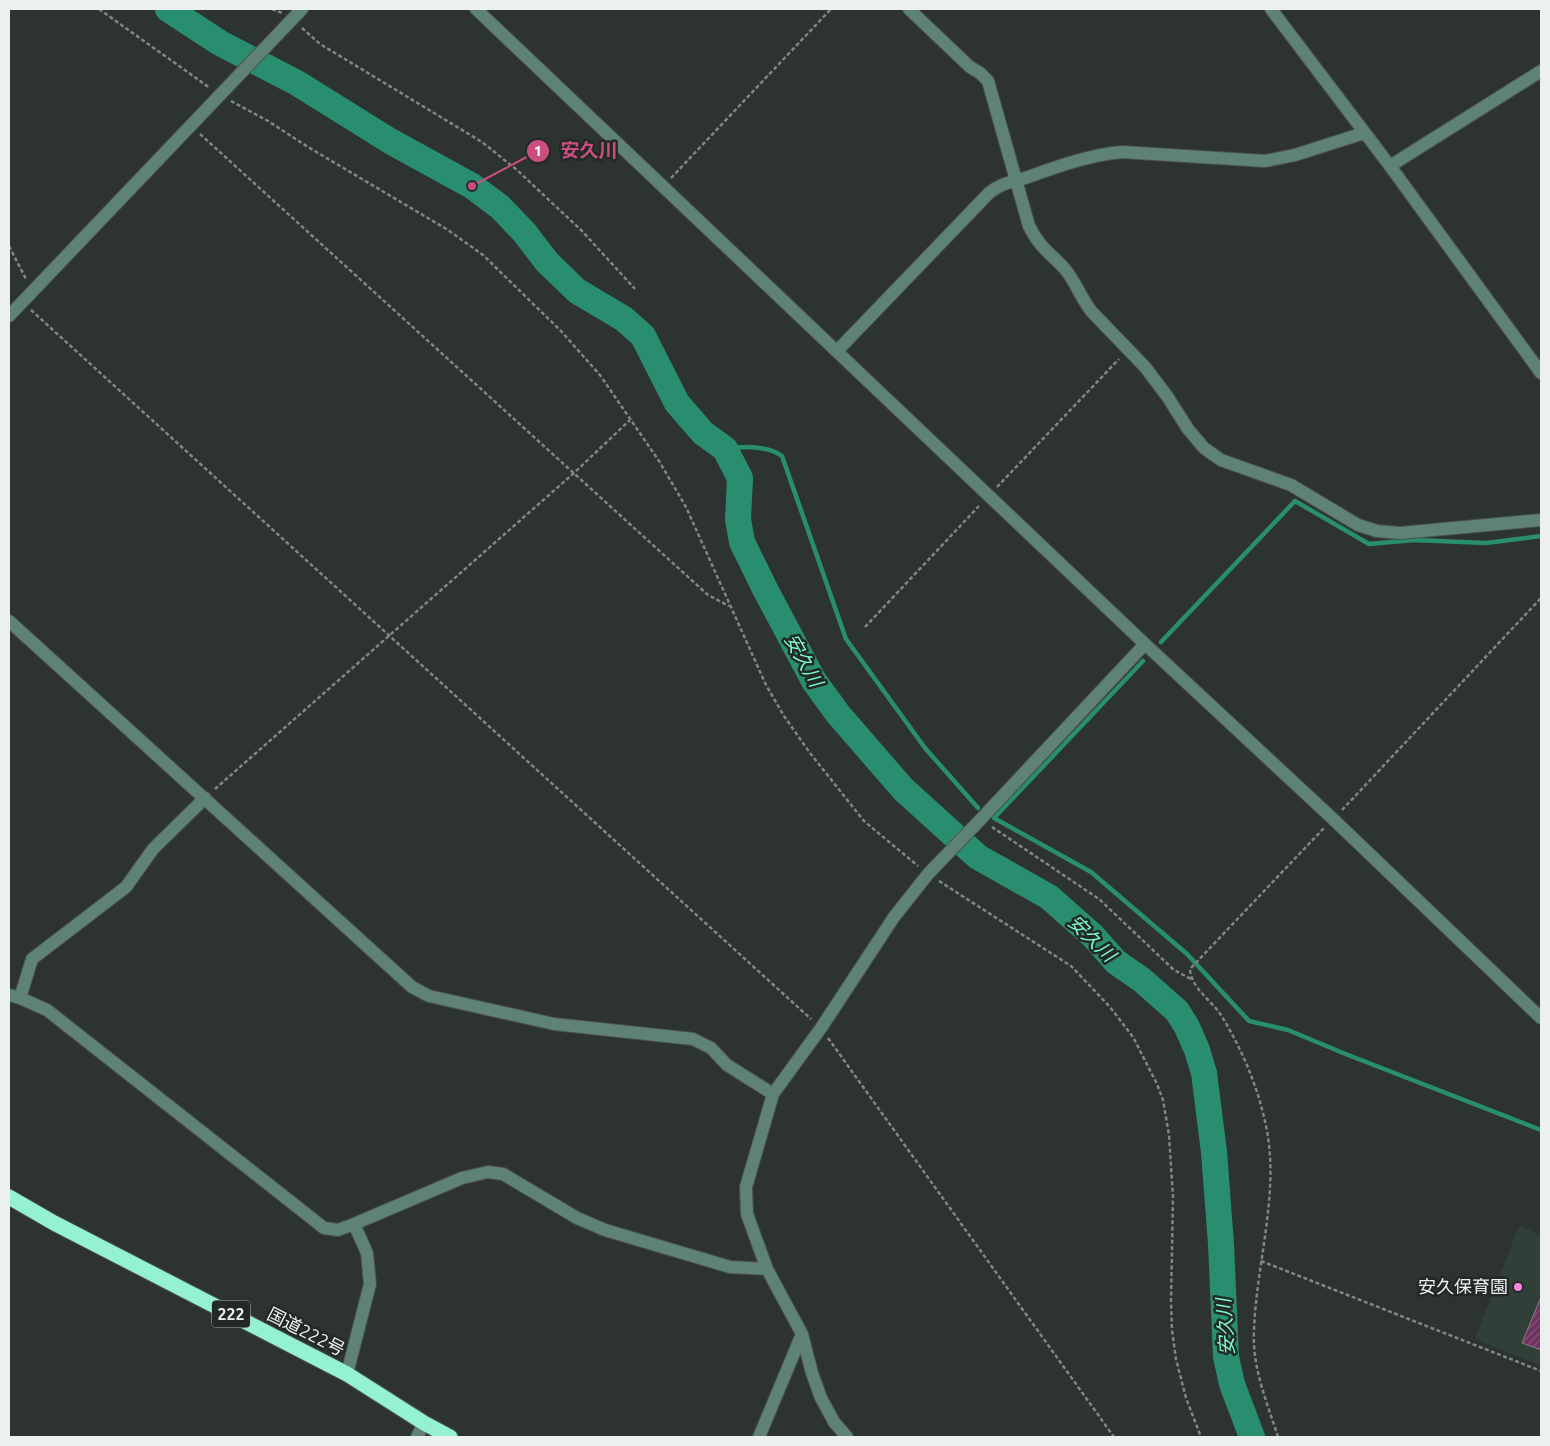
<svg xmlns="http://www.w3.org/2000/svg" width="1550" height="1446" font-family="Ubuntu,'Noto Sans JP',sans-serif">
<defs>
<pattern id="building-hatch" width="6" height="6" patternUnits="userSpaceOnUse" patternTransform="scale(1.25)"><rect width="6" height="6" fill="#6e3360"/><path d="M-1 1l2-2M0 6l6-6M5 7l2-2" fill="none" stroke="#835177"/></pattern>
</defs>
<rect width="100%" height="100%" fill="#2c3330"/>
<path fill="#313f39" d="M1519 1226 1541 1235V1366L1475 1339Z"/>
<g fill="none" stroke-linecap="round" stroke-linejoin="round">
<path stroke="#298e70" stroke-width="4.5" d="M725 449C744 446 766 445 782 456L846 639 925 748 978 808
M1161 642 1295 501 1369 544 1414 540 1486 543 1541 536
M1143 661 994 818 1091 872 1187 954 1249 1021 1288 1030 1343 1053 1541 1130"/>
<path stroke="#298e70" stroke-width="26" d="M168 9 220 43 297 83 390 141 472 186 500 207 524 232 547 262 577 291 624 319 643 336 677 403 703 433 725 449 740 478 738 519 742 542 765 589 814 681 838 714 903 789 957 838 978 857 1049 897 1093 936 1116 962 1142 980 1177 1011 1187 1027 1197 1050 1204 1073 1214 1152 1221 1244 1226 1357 1232 1384 1252 1437"/>
</g>
<path fill="url(#building-hatch)" stroke="#867f84" d="M1541 1297V1350L1522 1343Z"/>
<g fill="none" stroke-linecap="round" stroke-linejoin="round">
<defs>
<path id="minor" d="M476 9 1145 644 1333 819 1541 1018
M909 9 970 67 980 73 988 81 1029 226C1040 248 1048 251 1064 268 1075 280 1081 299 1092 312L1145 367 1167 396 1188 429 1204 448 1221 460 1291 485 1358 525 1377 531 1400 533 1541 520
M1271 9 1390 166 1541 373
M1390 166 1541 71
M9 316 302 9
M837 351 989 193C1003 182 1011 183 1028 177 1059 166 1089 155 1122 152L1265 161 1295 155 1364 133
M9 621 412 987 429 996 554 1024 693 1039 711 1048 727 1065 773 1094
M9 995 20 998 47 1010 324 1228 338 1230 354 1224 462 1178 488 1172 503 1174 577 1218 605 1230 730 1267 767 1269
M20 998 32 959 126 887 153 849 205 798
M347 1374 370 1284 367 1253 354 1224
M417 1437 424 1423
M759 1437 802 1334
M847 1437 834 1422 821 1398 812 1373 802 1334 767 1269 747 1214 746 1187 773 1094 821 1028 894 917 928 874 981 819 1145 644"/>
<path id="highway" d="M9 1197 54 1223 347 1374 424 1423 450 1437"/>
</defs>
<use href="#minor" stroke="#4b514e" stroke-width="14"/>
<use href="#highway" stroke="#4b514e" stroke-width="17"/>
<path stroke="#828785" stroke-width="2.5" stroke-dasharray="4 2.5" stroke-linecap="butt" d="M99 9 210 88
M272 9 282 13
M302 28 320 44 482 142 517 170 582 231 635 289
M231 101 268 121 308 147 448 230 483 255 561 331 600 375 659 461 686 507 766 685 784 716 810 753 864 821 918 866
M200 134 708 595 729 606
M671 178 831 9
M9 246 26 279
M31 310 811 1019
M997 487 1119 359
M865 627 979 506
M215 789 574 473 630 420
M1342 810 1541 598
M992 827 1099 899 1174 970 1191 979
M939 881 1071 966 1110 1007 1133 1037 1157 1084 1163 1100 1169 1135 1173 1197 1171 1302 1172 1330 1176 1359 1186 1398 1201 1437
M828 1038 1114 1437
M1261 1261 1541 1371
M1278 1437C1267 1402 1252 1368 1254 1331 1256 1265 1279 1196 1267 1131 1259 1089 1243 1051 1221 1015 1211 1000 1191 988 1190 969L1324 828"/>
<use href="#minor" stroke="#5e8274" stroke-width="12"/>
<use href="#highway" stroke="#94f2d1" stroke-width="15"/>
</g>
<circle fill="#fe86e0" stroke="#222926" stroke-width="2" cx="1518" cy="1287" r="5"/>
<g text-anchor="middle" stroke-width="5" stroke-linejoin="round" paint-order="stroke">
<rect fill="#222926" stroke="#afb4b2" stroke-width="1" x="212" y="1300.5" width="38" height="27" rx="4"/>
<g font-size="16" font-weight="bold" fill="#ecf0ee">
<text x="231" y="1320">222</text>
</g>
<g font-size="18" fill="#ecf0ee" stroke="#222926" text-anchor="end">
<text x="1508" y="1293">安久保育園</text>
</g>
<g font-size="18" fill="#ecf0ee" stroke="#222926">
<text transform="translate(306 1332) rotate(27)" y="6">国道222号</text>
</g>
<g font-size="19" font-style="italic" fill="#7afdd2" stroke="#222926">
<text transform="translate(804 660) rotate(61)" y="7">安久川</text>
<text transform="translate(1092 938) rotate(44)" y="7">安久川</text>
<text transform="translate(1225 1327) rotate(-94)" y="7">安久川</text>
</g>
</g>
<path fill="none" stroke="#cc4e80" stroke-width="2" d="M472 186L538 151"/>
<g fill="#cc4e80" stroke="#222926" stroke-width="2">
<circle cx="472" cy="186" r="5"/>
<circle cx="538" cy="151" r="12"/>
</g>
<g font-size="15" text-anchor="middle" font-weight="bold" fill="#fff">
<text x="538" y="156">1</text>
</g>
<g font-size="19" text-anchor="middle" font-weight="bold" fill="#cc4e80" stroke="#222926" stroke-width="5" stroke-linejoin="round" paint-order="stroke">
<text x="589" y="157">安久川</text>
</g>
<rect width="1550" height="1446" fill="none" stroke="#ecf0ee" stroke-width="20"/>
</svg>
